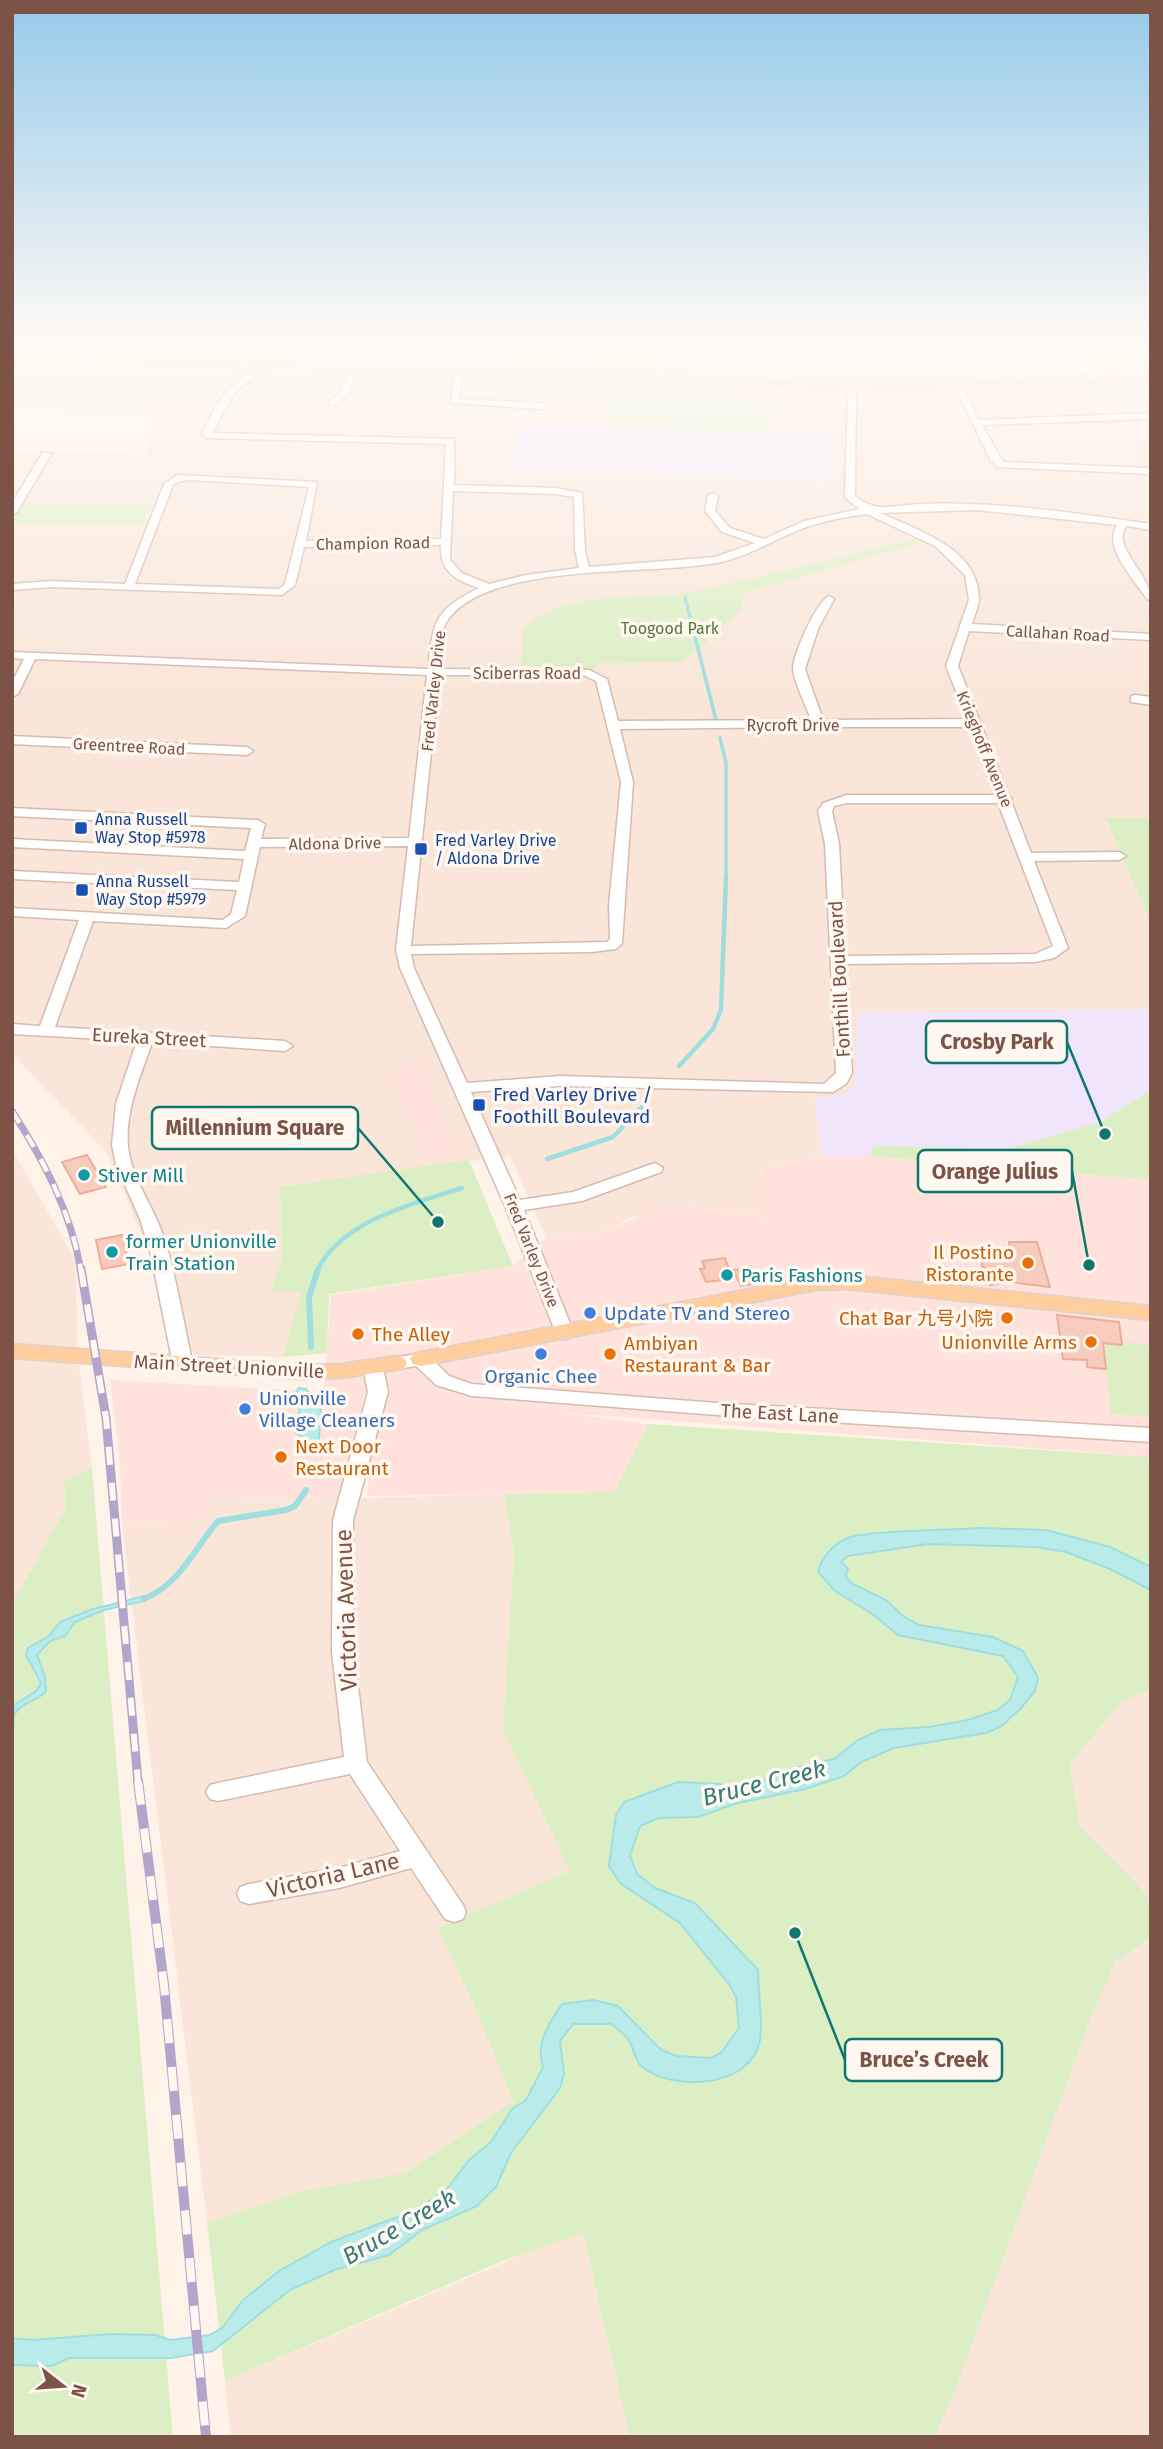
<svg xmlns="http://www.w3.org/2000/svg" width="1163" height="2449" font-family="'Fira Sans','Noto Sans SC',sans-serif">
<rect width="100%" height="100%" fill="#fff3e9"/>
<path fill="#f9e6d9" d="M12 348H262L253 358 232 363 12 355Z
M398 348H1151V376L857 388 596 369 392 364Z
M12 364 325 376 611 375 607 427H517L513 469 829 481 834 434 766 433 773 403 665 397 667 380 803 394 898 395 1151 385V818L1105 819 1151 924V1009L858 1013 855 1085 847 1094 815 1098 822 1156 762 1169 766 1217 692 1207 632 1217 608 1231 546 1238 510 1156 280 1187 282 1258 271 1290 301 1292 283 1357 194 1355 106 1152 12 1054V450L145 455 159 415 12 408Z
M12 1149 76 1261 77 1349 92 1468 64 1481 65 1510 12 1603Z
M504 1494 514 1552 503 1730 571 1871 437 1928 471 1998 513 2101 405 2173 303 2191 207 2223 122 1525 168 1521V1526L187 1523 209 1498 339 1499Z
M1151 1690V1899L1080 1826 1070 1764 1121 1702Z
M1151 1938V2437H935L959 2380 1091 2017 1116 1961Z
M583 2233 630 2437H231L225 2381 557 2240Z"/>
<path fill="#ffe2dc" d="M423 1065V1066L456 1157 426 1163 391 1066Z
M822 1156H870L1151 1180V1457L556 1412 648 1424 615 1492 367 1496 371 1460 387 1398 364 1396 339 1499 209 1498 205 1520H190L186 1527H168L167 1521 122 1525 120 1463 110 1380 324 1392 331 1295 513 1266 546 1238 607 1231 655 1209 692 1207 765 1217 762 1169Z"/>
<path fill="#f0e5fb" d="M517 427H607L835 434 829 481 513 469Z
M1151 1009V1090L1100 1122 1006 1149 874 1146 870 1156H822L815 1098 847 1094 855 1085 858 1013Z"/>
<path fill="#dcefc4" d="M611 375 667 380 666 397 773 403 766 433 607 427Z
M152 502 143 523H12V516L20 503Z
M924 537 931 540 744 593 741 610 698 650 680 662 596 663 595 670 521 671 523 630C569 585 638 603 695 591 772 575 848 555 924 537Z
M1105 818H1151V924Z
M1151 1090V1180L870 1156 874 1146 1006 1149 1100 1122Z
M469 1160 513 1266 329 1294 327 1353 283 1357 301 1292 271 1291 282 1258 280 1187Z
M1122 1342 1151 1345V1417L1111 1414 1103 1343 1122 1345Z
M648 1424 1151 1457V1690L1121 1702 1070 1764 1080 1826 1151 1899V1938L1116 1961 1091 2017 959 2380 935 2437H630L583 2233 500 2262 225 2381 207 2223 303 2191 405 2173 513 2101 471 1998 437 1928 570 1871 503 1730 514 1552 504 1494 614 1492Z
M92 1468 173 2437H12V1603L65 1510 64 1481Z"/>
<path fill="#baebeb" stroke="#9fdedf" stroke-width="2" d="M299 1388 306 1389 321 1407 318 1453H304L306 1439 295 1433 301 1403 294 1395Z
M981 1528 1046 1530 1110 1547 1151 1567V1590L1110 1569 1066 1552 1036 1547 928 1544 848 1556 841 1562 848 1568 846 1576 851 1583 886 1600 903 1616 919 1625 993 1637 1023 1651 1038 1678 1035 1691 1021 1708 1002 1726 986 1733 894 1748 861 1762 844 1776 805 1789 738 1803 698 1817 658 1818 640 1826 630 1856 637 1874 655 1888 695 1903 758 1970C758 1992 763 2018 760 2040 752 2088 673 2092 642 2067 634 2060 634 2047 628 2039 623 2033 617 2029 612 2024H573L560 2041 564 2073 560 2088 511 2153 496 2187 477 2206 422 2230 389 2255 334 2270 290 2290 213 2351 171 2358H69L52 2366 12 2365V2338L33 2340 110 2334 156 2335 170 2340 210 2335 223 2327 243 2300 279 2271 331 2242 416 2210 447 2189 469 2160 491 2142 512 2109 526 2100 543 2067C535 2044 549 2023 562 2004L593 2000 618 2006 660 2049 676 2056 711 2058 721 2053 739 2028 736 1997 729 1984 680 1923 620 1883 609 1866 616 1815 624 1802 678 1782 720 1784 739 1789 805 1765 834 1759 858 1740 880 1730 929 1727 968 1720 998 1710 1010 1700 1018 1677 1003 1656 898 1635 871 1613 835 1591 818 1572C821 1558 832 1546 845 1539 862 1530 955 1530 981 1528Z
M144 1596V1601L104 1610 75 1622 65 1636 50 1641 37 1655 45 1677 46 1691C37 1702 19 1702 14 1716 12 1722 15 1727 12 1733L14 1705 36 1691 41 1683 26 1655 28 1648 49 1636 60 1622 90 1610Z"/>
<g fill="none" stroke-linecap="round" stroke-linejoin="round">
<path stroke="#9fdedf" stroke-width="3.5" d="M685 597 716 720
M720 738 726 763V879"/>
<path stroke="#9fdedf" stroke-width="4.5" d="M679 1066 713 1029 721 1010 726 877
M547 1159 613 1137 645 1104
M317 1271C342 1220 413 1204 462 1188"/>
<path stroke="#9fdedf" stroke-width="6" d="M311 1347 309 1297 318 1269
M144 1599C180 1584 194 1549 218 1521L286 1510 295 1506 306 1490"/>
</g>
<path fill="#f7ccbd" stroke="#ecae9b" stroke-width="2" d="M87 1155 106 1187 80 1194 62 1162Z
M122 1235 129 1264 102 1269 96 1240Z
M1009 1242H1037L1050 1287 1009 1282 990 1285 986 1268 982 1267 983 1249 1010 1250Z
M725 1258 732 1279 706 1282 700 1269 705 1268 702 1261Z
M749 1268 755 1284 741 1286 733 1270Z
M1057 1315 1119 1322 1122 1345 1103 1343 1106 1369 1087 1367V1360L1063 1359Z"/>
<g fill="none" stroke-linecap="round" stroke-linejoin="round">
<defs>
<path id="minor" d="M91 348H100L82 364H76V360Z
M263 348H272L258 361 241 365V361L252 357Z
M458 348H466L459 399 543 403 547 406 543 409 451 403Z
M663 348 826 356 835 354 832 348H840L844 355 826 360 732 354H672L671 365 658 378H652L664 362Z
M937 348 956 350 1129 348 1069 352 1102 380 1099 385 1060 352 956 354Z
M350 369 357 371 347 395 336 405H330V401L339 394Z
M254 371 261 373 236 391 212 433 454 439V485L556 488 582 493 585 550 589 567 715 557 755 543 722 532 705 511 708 496 713 493 718 496 715 511 730 528 764 539 804 521 859 509 845 497 848 390 852 387 856 390 855 496C878 514 892 505 921 504 998 501 1074 513 1151 524V530L1126 526C1111 548 1151 573 1151 600L1147 599C1135 581 1102 547 1117 525L977 510 880 513C917 530 978 548 979 598 979 606 974 616 972 624L1151 634V640L969 631 958 666 1009 796 1012 799 1011 801 1031 853 1119 852 1126 856 1119 860 1034 861 1068 948 1054 958 1035 962 846 964 852 1073 846 1084 833 1092 560 1086 471 1092 520 1200 573 1192 655 1163 663 1168 661 1172 582 1201 524 1210 574 1333 572 1337 565 1339 556 1333 505 1206 400 968 396 950 408 846 260 847 245 916 226 928 93 921 55 1027 285 1041 293 1046 285 1051 152 1042C141 1076 125 1110 128 1146 131 1178 153 1205 163 1235 177 1277 183 1322 193 1365L190 1369H176L173 1365 151 1255 140 1219 116 1165 112 1145 116 1104 137 1041 12 1034V1024L40 1026 79 920 12 916V908L223 920 231 914 237 890 12 879V871L239 882 244 859 12 847V839L245 851 251 828 12 816V808L258 820 265 824 261 839 409 838 427 675 35 659 18 694 12 697V682L24 659 12 658V652L428 669C433 622 434 610 479 588 456 581 439 571 441 545L304 547 295 585 282 595 52 587 12 590V584L52 581 125 584 164 484 178 475 317 482 306 541 441 539 446 444 206 438 202 433C215 407 227 383 254 371ZM192 480 309 487 285 584 279 589 135 584 173 485 180 481ZM453 491 556 494 574 497 575 550 579 568 526 575 489 584 462 573 450 560ZM867 514 935 546 965 575 969 600 946 666 967 719 823 720 805 669 818 629 834 599 829 596C816 602 794 653 793 668 793 680 807 708 811 720L618 721 607 679 589 670 439 669C441 655 439 633 447 621 488 561 648 576 716 563 747 557 771 541 799 530 821 521 844 517 867 514ZM439 675H583L596 681 621 782 609 905 610 939 607 942 411 946ZM823 727H969L995 795H847L823 803 818 811 825 844 836 1073 824 1084 560 1076 467 1083 414 968 411 954 592 952 616 949 622 943 633 782 620 729ZM847 803H998L1053 946 1035 954 845 956 839 844 832 811 834 806Z
M955 386H961L979 420 1151 413V419L982 425 1003 462 1151 468V474L998 467 991 461Z
M43 452 51 454 17 512 12 515V503Z
M1135 695 1151 697V705L1131 702V696Z
M12 736 247 747 253 751 247 755 12 744Z
M421 1353 428 1355 449 1376 472 1384 717 1403 1151 1428V1442L717 1415 472 1396 436 1385 416 1366 396 1369 387 1363 389 1359Z
M373 1361 383 1367 388 1392 353 1520 354 1652 367 1762 463 1905 466 1912 463 1919 454 1922 445 1919 411 1868 339 1888 249 1904 240 1901 237 1894 240 1887 249 1884 339 1868 400 1851 350 1774 218 1801 210 1799 206 1792 210 1785 218 1783 344 1757 332 1652 333 1520 368 1392 363 1367Z"/>
<path id="major" d="M12 357 243 362 255 359 353 368 556 367 852 387 1151 377V383L852 393 556 373 353 374 276 368 251 376 228 370V367L12 363ZM255 365 265 367 251 370 244 368Z
M847 1275 1151 1306V1320L847 1289 817 1290 421 1366 413 1364 410 1359 413 1354 421 1352 817 1276Z
M12 1344 299 1365 341 1364 396 1356 404 1358 407 1363 404 1368 396 1370 341 1378 299 1379 12 1358Z"/>
</defs>
<use href="#minor" stroke="#d5baaf" stroke-width="3"/>
<use href="#major" stroke="#ddd2cf" stroke-width="3"/>
<use href="#minor" fill="#fff" fill-rule="evenodd"/>
<use href="#major" fill="#ffce9f" fill-rule="evenodd"/>
<defs>
<path id="rail-far2" d="M12 1111C44 1161 71 1212 81 1271"/>
<path id="rail-far1" d="M81 1269 106 1418 138 1782"/>
<path id="rail" d="M138 1781 164 1985 206 2437"/>
</defs>
<use href="#rail-far2" stroke="#b3a4cb" stroke-width="7"/>
<use href="#rail-far1" stroke="#b3a4cb" stroke-width="9"/>
<use href="#rail" stroke="#b3a4cb" stroke-width="10"/>
<use href="#rail-far2" stroke="#fff8f1" stroke-width="4.5" stroke-dasharray="14" stroke-linecap="butt"/>
<use href="#rail-far1" stroke="#fff8f1" stroke-width="6" stroke-dasharray="18" stroke-linecap="butt"/>
<use href="#rail" stroke="#fff8f1" stroke-width="8" stroke-dasharray="24" stroke-linecap="butt"/>
</g>
<linearGradient id="sky" x2="0" y2="1"><stop stop-color="#95cae9"/><stop offset="0.5" stop-color="#fffaf5"/><stop offset="1" stop-color="#fffaf5" stop-opacity="0"/></linearGradient>
<rect width="1163" height="691" fill="url(#sky)"/>
<g fill="#1a4fb4" stroke="#fff8f1" stroke-width="2.5">
<rect x="74" y="821" width="14" height="14" rx="3.5"/>
<rect x="414" y="842" width="14" height="14" rx="3.5"/>
<rect x="75" y="883" width="14" height="14" rx="3.5"/>
<rect x="472" y="1098" width="14" height="14" rx="3.5"/>
</g>
<g fill="#0f9aa8" stroke="#fff8f1" stroke-width="2.5">
<circle cx="84" cy="1175" r="7"/>
<circle cx="112" cy="1252" r="7"/>
<circle cx="727" cy="1275" r="7"/>
</g>
<g fill="#e8710a" stroke="#fff8f1" stroke-width="2.5">
<circle cx="1028" cy="1263" r="7"/>
<circle cx="1007" cy="1318" r="7"/>
<circle cx="358" cy="1334" r="7"/>
<circle cx="1091" cy="1342" r="7"/>
<circle cx="610" cy="1354" r="7"/>
<circle cx="281" cy="1457" r="7"/>
</g>
<g fill="#3f7fe0" stroke="#fff8f1" stroke-width="2.5">
<circle cx="590" cy="1313" r="7"/>
<circle cx="541" cy="1354" r="7"/>
<circle cx="245" cy="1409" r="7"/>
</g>
<g text-anchor="middle" stroke-width="7" stroke-linejoin="round" paint-order="stroke">
<g font-size="16" fill="#7d5348" stroke="#fff8f1">
<text transform="translate(373 543) rotate(-1)" y="6">Champion Road</text>
<text transform="translate(1058 633) rotate(3)" y="6">Callahan Road</text>
<text x="527" y="679">Sciberras Road</text>
<text transform="translate(433 691) rotate(-84)" y="6">Fred Varley Drive</text>
<text x="793" y="731">Rycroft Drive</text>
<text transform="translate(129 746) rotate(3)" y="6">Greentree Road</text>
<text transform="translate(985 749) rotate(68)" y="6">Krieghoff Avenue</text>
<text transform="translate(335 843) rotate(-1)" y="6">Aldona Drive</text>
<text transform="translate(532 1250) rotate(68)" y="6">Fred Varley Drive</text>
</g>
<g font-size="16" fill="#547739" stroke="#fff8f1">
<text x="670" y="634">Toogood Park</text>
</g>
<g font-size="16" fill="#164399" stroke="#fff8f1" text-anchor="start">
<text x="95" y="825">Anna Russell<tspan x="95" dy="18">Way Stop #5978</tspan></text>
<text x="435" y="846">Fred Varley Drive<tspan x="435" dy="18">/ Aldona Drive</tspan></text>
<text x="96" y="887">Anna Russell<tspan x="96" dy="18">Way Stop #5979</tspan></text>
</g>
<g font-size="19" fill="#7d5348" stroke="#fff8f1">
<text transform="translate(839 979) rotate(-93)" y="7">Fonthill Boulevard</text>
<text transform="translate(149 1037) rotate(3)" y="7">Eureka Street</text>
<text transform="translate(229 1366) rotate(3)" y="7">Main Street Unionville</text>
<text transform="translate(780 1413) rotate(3)" y="7">The East Lane</text>
</g>
<g font-size="19" fill="#164399" stroke="#fff8f1" text-anchor="start">
<text x="493" y="1101">Fred Varley Drive /<tspan x="493" dy="22">Foothill Boulevard</tspan></text>
</g>
<g font-size="19" fill="#0d838f" stroke="#fff8f1" text-anchor="start">
<text x="98" y="1182">Stiver Mill</text>
<text x="126" y="1248">former Unionville<tspan x="126" dy="22">Train Station</tspan></text>
<text x="741" y="1282">Paris Fashions</text>
</g>
<g font-size="19" fill="#c56008" stroke="#fff8f1" text-anchor="end">
<text x="1014" y="1259">Il Postino<tspan x="1014" dy="22">Ristorante</tspan></text>
<text x="993" y="1325">Chat Bar 九号小院</text>
<text x="372" y="1341" text-anchor="start">The Alley</text>
<text x="1077" y="1349">Unionville Arms</text>
<text x="624" y="1350" text-anchor="start">Ambiyan<tspan x="624" dy="22">Restaurant &amp; Bar</tspan></text>
<text x="295" y="1453" text-anchor="start">Next Door<tspan x="295" dy="22">Restaurant</tspan></text>
</g>
<g font-size="19" fill="#366cbe" stroke="#fff8f1" text-anchor="start">
<text x="604" y="1320">Update TV and Stereo</text>
<text x="541" y="1383" text-anchor="middle">Organic Chee</text>
<text x="259" y="1405">Unionville<tspan x="259" dy="22">Village Cleaners</tspan></text>
</g>
<g font-size="23" fill="#7d5348" stroke="#fff8f1">
<text transform="translate(346 1610) rotate(-92)" y="8">Victoria Avenue</text>
<text transform="translate(333 1875) rotate(-13)" y="8">Victoria Lane</text>
</g>
<g font-size="24" font-style="italic" fill="#367a7c" stroke="#fff8f1">
<text transform="translate(764 1783) rotate(-14)" y="8">Bruce Creek</text>
<text transform="translate(399 2227) rotate(-30)" y="8">Bruce Creek</text>
</g>
</g>
<path fill="none" stroke="#0f766e" stroke-width="2.5" d="M1105 1134L1067 1042M438 1222L358 1128M1089 1265L1072 1171M795 1933L845 2060"/>
<g fill="#0f766e" stroke="#fff8f1" stroke-width="2.5">
<circle cx="1105" cy="1134" r="7"/>
<circle cx="438" cy="1222" r="7"/>
<circle cx="1089" cy="1265" r="7"/>
<circle cx="795" cy="1933" r="7"/>
</g>
<g fill="#fff8f1" stroke="#0f766e" stroke-width="2.5">
<rect x="926" y="1021" width="141" height="42" rx="7"/>
<rect x="152" y="1107" width="206" height="42" rx="7"/>
<rect x="918" y="1150" width="154" height="42" rx="7"/>
<rect x="845" y="2039" width="157" height="42" rx="7"/>
</g>
<g font-size="21" text-anchor="middle" font-weight="bold" fill="#7d5348">
<text x="997" y="1049">Crosby Park</text>
<text x="255" y="1135">Millennium Square</text>
<text x="995" y="1179">Orange Julius</text>
<text x="924" y="2067">Bruce’s Creek</text>
</g>
<rect width="1163" height="2449" fill="none" stroke="#7d5348" stroke-width="28"/>
<g transform="translate(63 2386) rotate(107)" stroke="#fff8f1" stroke-width="5" paint-order="stroke">
<path d="M0-5L12 26L0 18L-12 26Z" fill="#7d5348"/>
<text y="-10" font-size="19" font-weight="bold" text-anchor="middle" fill="#7d5348">N</text>
</g>
</svg>
